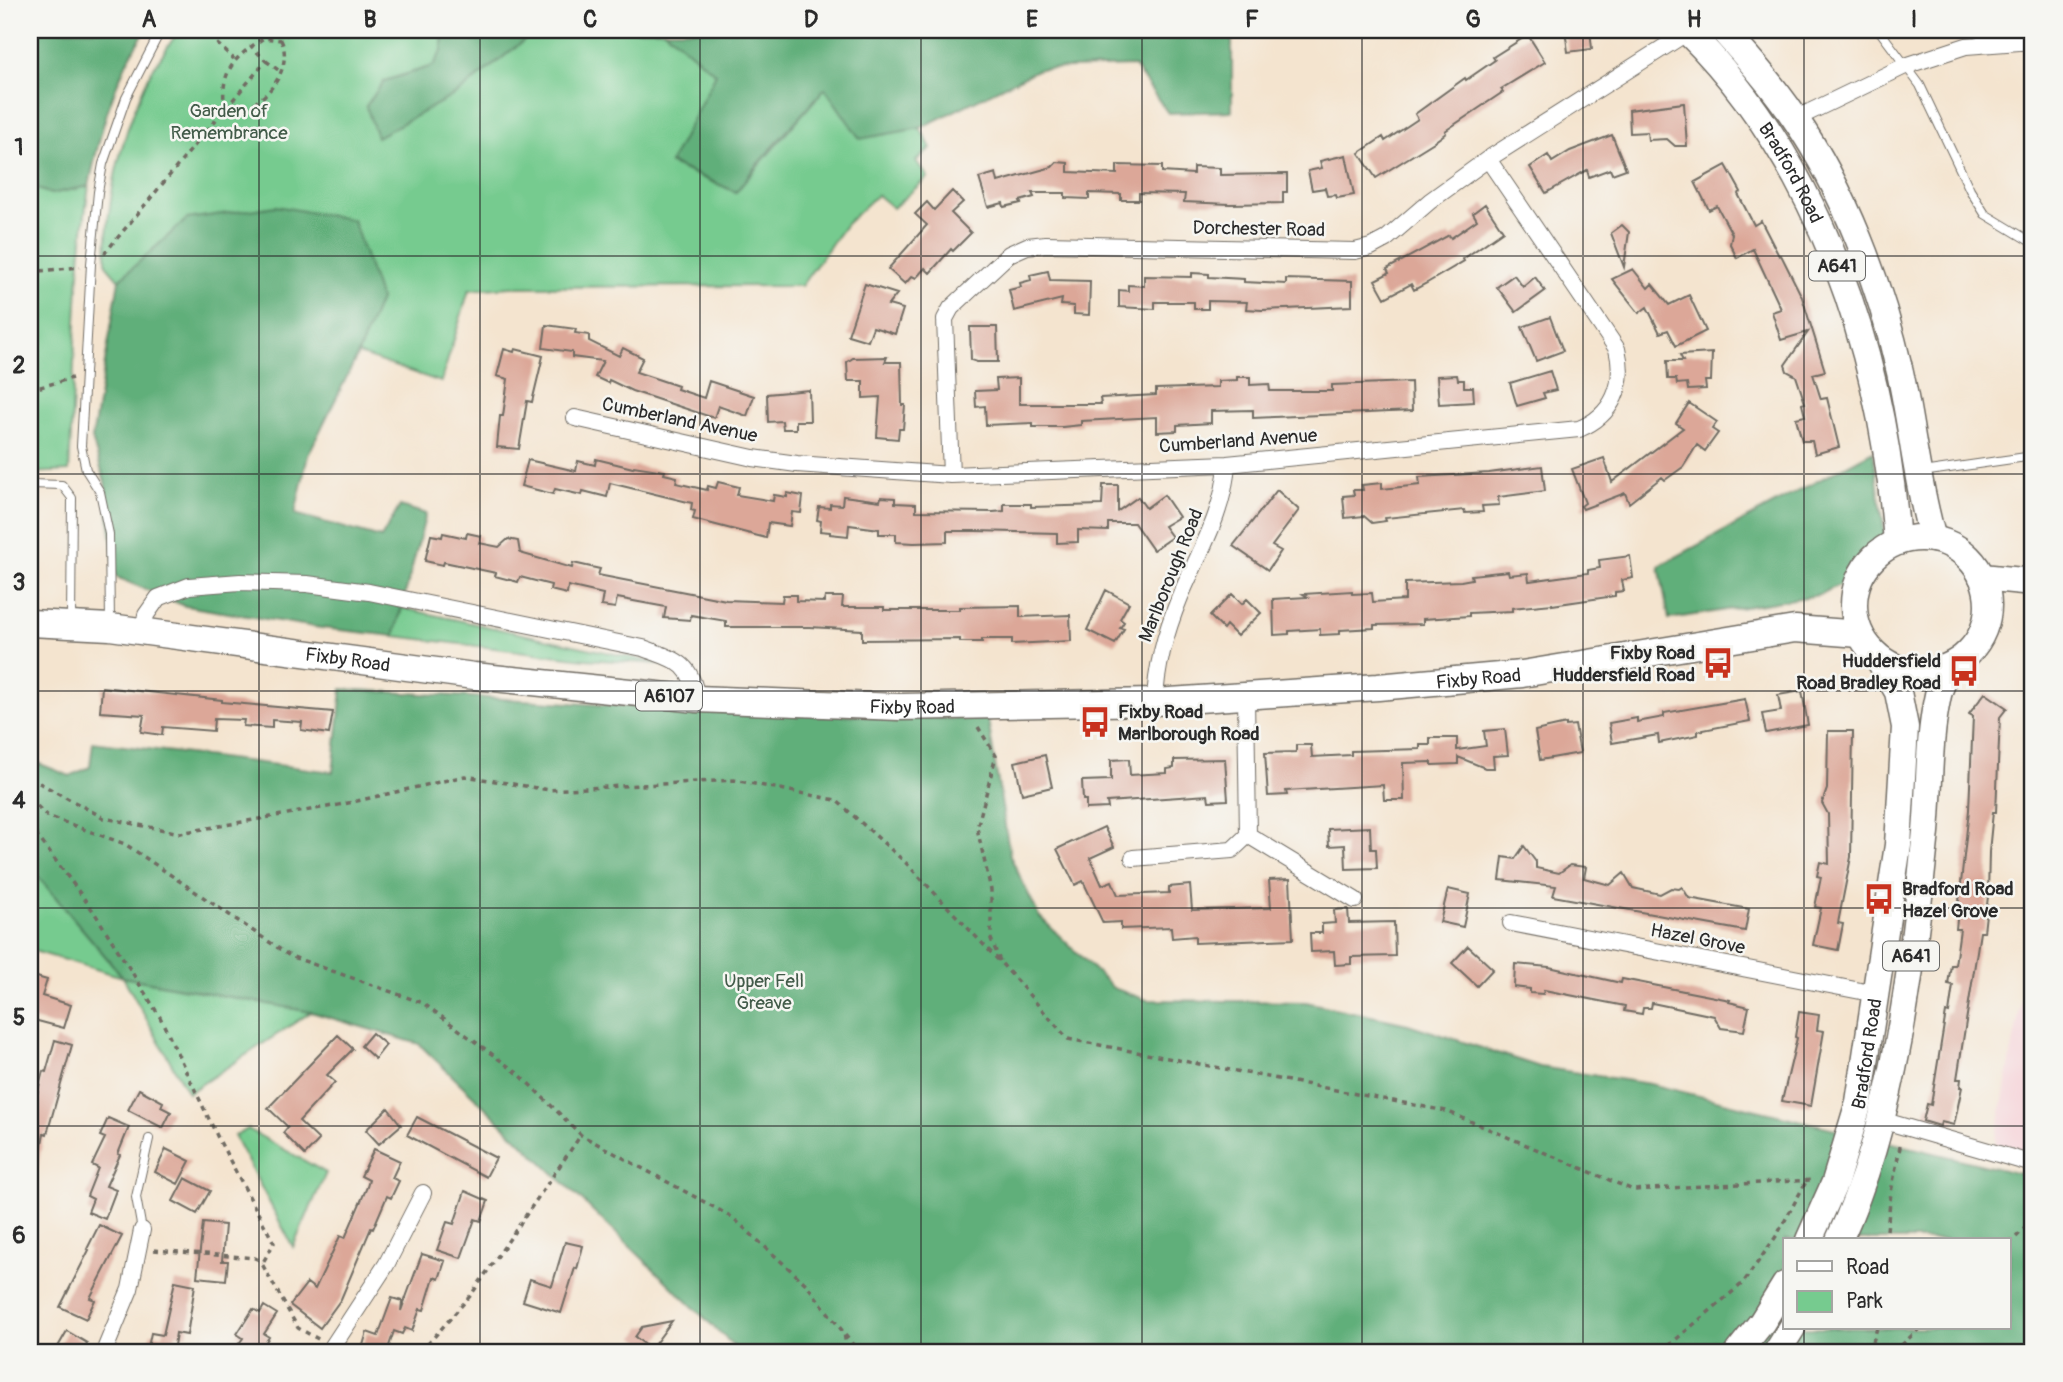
<svg xmlns="http://www.w3.org/2000/svg" width="2063" height="1382" font-family="Pangolin,sans-serif">
<rect width="100%" height="100%" fill="#f6f6f2"/>
<filter id="ink" filterUnits="userSpaceOnUse"><feTurbulence type="fractalNoise" baseFrequency=".0143" numOctaves="2"/><feDisplacementMap in="SourceGraphic" scale="14" xChannelSelector="R" yChannelSelector="G"/><feConvolveMatrix kernelMatrix="1 2 1 2 8 2 1 2 1" color-interpolation-filters="sRGB"/></filter>
<filter id="wash" filterUnits="userSpaceOnUse"><feTurbulence type="fractalNoise" baseFrequency=".00686" numOctaves="4" result="noise"/><feDisplacementMap in="SourceGraphic" scale="28" xChannelSelector="R" yChannelSelector="G"/><feGaussianBlur stdDeviation="1.57" result="paint"/><feColorMatrix in="noise" values="0 0 0 0 0 0 0 0 0 0 0 0 0 0 0 0 0 1.4 0 .05"/><feComposite in="paint" operator="in"/></filter>
<g filter="url(#wash)">
<rect width="100%" height="100%" fill="#f4e4cf"/>
<path fill="#f6cfd6" d="M2033 898V1162L1995 1144 2024 985Z"/>
<path fill="#76cb8f" stroke="#507b5d" stroke-width="2" d="M179 30H443L442 51 433 66 384 81 458 93 537 30H664L717 74 670 164 736 192 825 88 860 138 920 128 931 148 916 161 928 177 893 208 877 195 846 224 801 286 511 287 469 290 441 382 358 354 380 299 187 219 119 280 106 265C106 201 120 138 147 80 155 63 169 46 179 30Z
M30 186 51 194 89 186C74 280 75 376 69 471L30 473Z
M402 608 661 664 584 659 394 636Z
M30 867 123 977 311 1012 188 1093 123 977 30 950Z
M248 1129 326 1173 293 1247 234 1136Z"/>
<path fill="#60af7a" stroke="#466d52" stroke-width="2" fill-rule="evenodd" d="M30 30H146C114 76 100 131 89 186L51 194 30 186Z
M443 30H537L458 93 377 137 366 106 384 81 433 66 442 51Z
M664 30H1221L1232 41V111L1168 113 1134 66 1039 69 920 128 860 139 825 88 756 166 736 192 670 163 716 74Z
M276 206 353 220 380 299 358 354 308 455 295 514 381 538 400 506 426 514 394 636 321 628 185 606 116 577 105 482 92 439 119 280 187 219Z
M1873 451 1885 535 1861 555 1847 581 1819 595 1669 619 1659 566Z
M342 689 669 709 988 720 1010 856 1039 916 1113 988 1147 1000 1306 1002 1408 1024 1540 1067 1650 1084 2033 1177V1352H740L419 1044 311 1012 123 977 30 867V760L70 776 90 767 93 742 333 772ZM1785 1240H2009V1328H1785Z"/>
<g id="blocks">
<path fill="#dca798" d="M1565 30H1590L1592 49 1568 52Z
M1528 35 1545 62 1501 89 1503 92 1445 131 1446 133 1434 142 1376 178 1359 153 1383 137 1385 141 1418 119 1415 114 1465 78 1466 80 1495 60 1493 57Z
M1684 103 1687 146H1675L1667 139 1648 140 1647 132 1630 133 1629 110Z
M1612 135 1626 169 1612 174 1610 169 1589 177 1587 170 1546 193 1530 167 1548 155 1552 162 1570 151Z
M1346 155 1354 195 1337 198 1336 195 1327 196 1325 188 1312 190 1308 171 1322 168 1320 161Z
M1057 162 1068 163V172L1117 174V165L1162 166V172L1193 174V167L1220 168V175L1287 174V192H1283V203L1230 204 1184 202 1185 194 1139 193V200H1121V194L1089 193V199L1065 198V193H1032L1034 197 1020 201 1021 203 1004 207 1003 203 988 207 979 178 996 173 998 182 1052 167Z
M1726 165 1741 192 1738 194 1754 225 1761 221 1779 256 1781 255 1802 297 1825 371 1813 374 1821 399 1827 398 1839 447 1815 454 1812 441H1802L1796 418 1805 416 1802 404 1805 403 1796 376 1787 371 1785 365 1808 332 1781 340 1772 312 1781 309 1753 249 1737 258 1730 244 1732 234 1717 206 1709 210 1695 182Z
M952 191 963 202 951 213 971 233 953 251 951 249 930 273 925 268 916 278 912 276 905 284 888 269 927 225 915 214 927 202 934 210Z
M1485 204 1503 231 1463 259 1464 261 1427 283 1414 290 1411 284 1385 298 1375 280 1389 273 1387 269 1449 235 1451 238 1477 220 1473 213Z
M1622 225 1629 232 1624 267 1611 233Z
M1633 269 1648 288 1652 284 1669 305 1689 295 1706 331 1676 346 1668 330 1660 333 1647 307 1639 313 1612 279Z
M1048 271 1050 280 1090 281 1089 315 1074 314V306L1061 305 1062 299 1014 311 1009 290 1021 287 1020 283 1031 280 1030 275Z
M1192 273 1209 274V277L1244 279V282L1286 284V279L1352 281V306L1262 310 1246 309 1247 302 1208 301V309H1194V302H1155V309L1119 307V290L1128 291V285L1144 286V276L1192 277Z
M1514 275 1523 287 1535 277 1545 291 1516 312 1497 287Z
M865 284 897 294 888 305 903 309 895 334 873 327 868 341 848 335Z
M1550 317 1563 351 1536 361 1522 327Z
M546 325 576 329 575 333 589 335V341L619 356 623 348 643 358 636 372 678 386 677 389 704 398 709 381 754 396 747 416 718 406 714 418 632 391 609 380 608 383 595 377 603 361 572 357V352L543 348Z
M970 327H997L998 362H977L971 360Z
M504 349 514 352 515 349 543 356 532 402 527 401 519 449 497 447 500 416H503L508 379 497 376Z
M1712 353 1711 381H1705L1706 389 1688 390 1687 383 1677 384 1676 379H1668L1667 361H1683L1680 355Z
M887 357 885 362H901L902 405H905L903 429H899L898 439 877 437 880 397 863 398V381H848L847 362 853 358Z
M1550 371 1556 390 1543 393 1545 398 1517 406 1510 383Z
M1457 375 1458 380H1464V387H1473L1474 402 1439 404 1437 376Z
M1237 377H1250V385L1269 384 1270 391H1332V385L1411 382 1412 411 1253 418V410L1211 411V423L1177 425V431L1157 432V417L1081 421V425L1062 427H1033V423L986 425 985 406 976 407 975 391 997 390 996 379 1019 378V404H1101L1100 398 1156 395V389L1218 387V381L1237 380Z
M809 390 810 421H796V429H783L782 421 768 422 767 394Z
M1689 403 1717 422 1712 429 1718 433 1705 451 1697 445 1683 467 1665 480 1662 477 1629 503 1625 493 1583 509 1581 506 1585 503 1572 469 1604 458 1612 482 1683 428 1676 423Z
M596 459 633 468 634 466 665 471 664 474 677 477 676 483 707 490 708 486 716 488 718 482 739 487 737 495 773 501 774 495 787 497V493L803 496 801 513 792 512 790 526 768 523 766 538 693 519 695 511 691 510 692 503 610 483 607 497 583 491 582 495 555 489 553 494 521 486 528 460 576 471 578 461 595 465Z
M1542 466 1545 491 1498 497 1499 505 1482 506 1483 512 1465 513 1464 510 1385 518 1386 521 1372 523 1364 516 1345 518 1343 496 1354 495 1353 490H1363L1362 485 1382 483V489L1420 485 1419 477 1489 473Z
M1103 485H1118V511L1138 497 1146 508 1164 495 1179 517 1164 526 1172 537 1153 550 1134 523H1108V531L1078 530V542L1057 543V533L976 531H947V542L914 543 896 542V534H879V529L849 525 848 536 830 534V532L820 531 821 521 817 520 819 507 830 508V504L842 505 843 496 880 501 881 497 895 498V503L916 504V511L993 512 1004 511V504H1031V507L1102 505Z
M1277 490 1299 510 1272 546 1281 551 1268 570 1233 546Z
M443 533 466 538 467 533 481 536 479 543 499 547 508 539 518 541 520 553 558 564 572 568 573 563 600 569 598 575 726 600 782 602 783 595H796V601L824 602 825 597H843L842 607H884V610H960V607L1020 606V617L1070 615 1071 641 1012 644V639H982V642H960V639L862 640V630L810 627H726V621L691 615 690 620 664 618 666 607 617 598 615 608 601 606 603 594 568 586 567 594 550 590 551 585 520 577 518 582 495 576 496 573 444 562 443 565 425 561 431 535 442 537Z
M1630 556 1633 578 1622 580 1624 591 1615 592V596L1552 605V604L1512 608V611L1469 613V616L1423 619V624L1374 625V628L1340 630V634L1320 635V629L1289 631V634L1274 635 1273 599 1308 597 1303 594 1352 591V594L1372 593 1373 602 1405 600V583L1461 581 1472 579 1471 575 1508 571 1509 575 1528 573 1529 581 1588 573V570L1600 568 1599 560Z
M1106 590 1129 603 1120 619 1124 622 1120 628 1124 629 1115 644 1087 630Z
M1232 594 1242 604 1247 599 1261 613 1237 636 1226 625 1223 629 1210 616Z
M102 687 222 700V702L333 712 329 734 301 730 302 722 272 720V728L243 726 244 720 214 719 213 731 163 727 162 735 141 732 144 715 100 712Z
M1802 691 1808 725 1766 733 1762 714 1781 711 1778 695Z
M1985 693 2007 708 2000 717 1996 812H1993L1989 852 1988 896 1984 932H1980L1957 1079H1961L1960 1087H1962L1954 1125 1941 1122 1940 1126 1923 1121 1927 1104 1931 1105 1946 1012 1949 1013 1953 985 1948 984 1951 965H1955L1960 929H1956L1969 810 1973 716 1969 714Z
M1745 699 1750 721 1698 731V735L1659 743 1658 735 1612 743 1609 723 1637 718V722L1664 717V713Z
M1566 724V726L1575 725 1580 753 1540 760 1535 731Z
M1505 729 1508 755 1493 756 1494 768H1485L1458 757V764L1432 765V762L1403 763 1404 800H1384L1383 785 1286 791 1287 795 1268 796 1265 753 1296 752V745H1311L1312 757 1351 755V751L1420 749V745H1430V738H1457V750L1486 746 1484 731Z
M1828 731H1853L1851 857 1838 923 1843 924 1838 950 1813 945 1821 908 1815 907 1821 877 1817 876 1820 862 1829 864 1828 814 1822 803 1827 789Z
M1045 755 1052 787 1022 794 1015 762Z
M1129 759 1130 775 1167 773V769L1174 768V760L1225 759 1228 800 1209 801 1208 795 1107 802 1108 808 1086 809V800H1083L1082 781 1111 780V760Z
M1104 827 1114 847 1090 858 1102 885 1112 881 1118 895 1169 893V887L1190 885 1192 910 1271 908 1269 880 1290 879 1293 939 1195 943V936L1172 938 1171 927 1121 929V922L1103 923 1083 881 1075 885 1057 849Z
M1370 827 1371 849H1376L1377 868 1346 869 1345 845 1329 846 1328 829Z
M1524 846 1536 862V868L1559 873 1570 865 1586 867 1584 878 1610 885 1624 873 1633 888 1660 894 1671 888 1679 889 1682 887 1689 898 1749 909 1745 931 1553 896 1556 886 1500 880 1503 857 1515 859Z
M1448 889 1470 894 1463 927 1440 922Z
M1348 909 1349 923 1394 922 1395 956 1351 957V964L1335 965 1334 951 1311 952 1310 933H1322V924L1335 923 1334 910Z
M1468 946 1493 969 1477 986 1452 963Z
M1515 964 1549 967 1621 983 1622 979 1730 1000 1729 1002 1749 1007 1744 1031 1721 1028 1714 1016 1652 1003 1651 1008H1643L1642 1014 1624 1011 1625 1006 1544 990 1543 994 1530 993V989L1514 987Z
M30 975 47 980 42 996 71 1005 64 1028 34 1020 33 1024 30 1023Z
M1799 1012 1819 1015 1817 1030 1824 1031 1811 1106 1782 1101 1797 1038 1795 1037Z
M372 1033 386 1045 375 1059 361 1046Z
M338 1035 353 1049 327 1075 335 1082 299 1121 319 1140 305 1155 283 1133 288 1127 268 1108Z
M55 1040 72 1045 47 1134 44 1133 37 1171H30V1121L43 1071 46 1072Z
M139 1089 163 1102 161 1107 171 1112 163 1128 128 1110Z
M388 1108 401 1125 379 1144 366 1130Z
M417 1117 496 1158 486 1177 407 1135Z
M108 1118 129 1127 118 1154 120 1155 106 1186 116 1190 105 1219 88 1212 93 1199 87 1196 98 1168 92 1165 105 1138 100 1136Z
M166 1149 190 1161 178 1184 155 1172Z
M374 1149 400 1161 392 1178 399 1181 391 1198 387 1196 373 1229 371 1228 341 1299 320 1328 290 1305 307 1283 315 1289 340 1236 345 1238 367 1187 369 1180 361 1176Z
M185 1178 210 1191 197 1214 173 1201Z
M465 1191 488 1201 481 1221 475 1219 461 1258 437 1250 447 1222 454 1224Z
M203 1223 225 1225 222 1261H228L226 1280 197 1277Z
M99 1225 122 1236 90 1298 95 1300 86 1319 60 1307 89 1250 87 1249Z
M565 1242 583 1246 577 1269 575 1268 561 1313 523 1301 530 1279 552 1286Z
M422 1254 445 1261 439 1279 434 1277 424 1310 420 1309 412 1331 405 1328 402 1334 394 1331 387 1352H361L367 1332 378 1336 392 1298 402 1301 401 1311Z
M175 1281 195 1285 187 1335 176 1333 173 1352H147L151 1333 163 1335Z
M264 1306 277 1314 264 1334 269 1337 259 1352H233L243 1338 237 1334 253 1309 260 1313Z
M672 1321 651 1349 635 1337 642 1327Z
M67 1331 87 1343 82 1352H55Z"/>
</g>
</g>
<g filter="url(#ink)">
<use href="#blocks" fill-opacity="0" stroke="#716c64" stroke-width="2"/>
<g fill="none" stroke-linecap="round" stroke-linejoin="round">
<defs>
<path id="lane" d="M1879 30 1920 85 1970 190 1985 214 2033 243
M1922 472 2033 456
M30 484 62 485 72 498 71 621
M110 624 109 534 100 492 86 470 81 446 91 264 98 192 103 164 126 98 161 30
M142 1230 136 1197 149 1139"/>
<path id="street" d="M1795 119 1905 66 1966 46 2033 41
M575 418 753 458 797 464 951 475 1227 464 1579 429C1613 415 1626 385 1617 349L1488 159
M951 475 945 319 951 308 1009 254 1027 246 1046 244 1355 251 1371 247 1386 239 1430 201 1488 159 1691 30
M143 631 146 615 158 598 189 586 240 582 307 584 369 592 643 648C675 660 691 661 697 699
M1155 702C1156 665 1166 631 1180 597 1199 552 1224 513 1227 464
M1248 835 1355 900
M1133 858 1232 850 1248 835 1246 696
M1511 923 1876 994
M1881 1120 2033 1164
M104 1352 130 1289 142 1230
M329 1352 386 1265 423 1193"/>
<g id="primary">
<path id="s1" d="M1686 30C1822 164 1883 356 1897 542"/>
<path d="M1723 30C1748 58 1773 86 1794 117 1845 191 1880 284 1900 372 1912 427 1917 484 1933 539"/>
<circle cx="1921" cy="605" r="67"/>
<path d="M1982 577 2033 582"/>
<path id="s2" d="M30 623 110 627 474 676 697 699 899 707 1155 702 1378 687 1522 674 1795 629 1860 634"/>
<path id="s3" d="M1809 1240 1835 1182 1859 1102 1898 845 1905 727 1898 692 1877 656"/>
<path d="M1839 1240C1896 1118 1912 966 1926 832 1930 787 1928 740 1938 695 1940 685 1946 675 1951 666"/>
<path d="M1738 1352 1762 1322 1785 1285"/>
<path d="M1777 1352 1792 1328"/>
</g>
</defs>
<use href="#lane" stroke="#716c64" stroke-width="10"/>
<use href="#street" stroke="#716c64" stroke-width="18"/>
<use href="#primary" stroke="#716c64" stroke-width="29"/>
<path stroke="#716c64" stroke-width="3.5" stroke-dasharray="5 5" stroke-linecap="butt" d="M202 30 234 59
M266 61 281 72
M226 108 266 61 251 46
M225 109C233 106 240 109 247 107 271 97 293 65 281 40
M104 254 225 109C219 72 234 57 264 38L281 40 291 30
M30 272 80 267
M30 390 72 378
M978 727 996 756 977 828 991 890V939L1000 961
M30 778 104 818 180 833 344 804 465 776 549 790 734 780 836 800 906 863 1002 964 1068 1039 1446 1111 1633 1190 1812 1180
M30 799 47 816 125 844 290 956 423 1003 520 1075 581 1135 732 1217 806 1284 844 1333 847 1352
M30 826 94 912 160 1017 219 1140 274 1243 262 1264 298 1328 320 1340
M1886 1240 1891 1192 1901 1142
M2009 1244 2033 1220
M154 1250 255 1258 263 1262
M845 1335 859 1352
M421 1352 471 1295 581 1135
M1661 1352 1743 1283 1777 1235 1807 1180
M1870 1352 1877 1328
M1894 1352 1920 1328"/>
<use href="#lane" stroke="#fff" stroke-width="8"/>
<use href="#street" stroke="#fff" stroke-width="16"/>
<use href="#primary" stroke="#fff" stroke-width="26"/>
</g>
</g>
<path fill="none" stroke="#2b2b2b" stroke-width="2" stroke-opacity="0.55" d="M259 30V1352M480 30V1352M700 30V1352M921 30V1352M1142 30V1352M1362 30V1352M1583 30V1352M1804 30V1240M30 256H2033M30 474H2033M30 691H2033M30 908H2033M30 1126H2033M1804 1328V1352"/>
<defs>
<symbol id="bus-bare" viewBox="-9 -9 18 18"><path d="M-5-6H5V4H4V6H2V4H-2V6H-4V4H-5ZM-3.5-4V0h7V-4ZM-3.5 1.2v1.5H-2V1.2ZM2 1.2v1.5H3.5V1.2Z" fill="#c8321e" stroke="#f6f6f2" stroke-width="2.5" paint-order="stroke"/></symbol>
</defs>
<g fill-rule="evenodd">
<use href="#bus-bare" x="1696" y="641" width="44" height="44"/>
<use href="#bus-bare" x="1942" y="649" width="44" height="44"/>
<use href="#bus-bare" x="1073" y="700" width="44" height="44"/>
<use href="#bus-bare" x="1857" y="877" width="44" height="44"/>
</g>
<g text-anchor="middle" stroke-width="5" stroke-linejoin="round" paint-order="stroke">
<g fill="#f6f6f2" stroke="#686867" stroke-width="2">
<rect x="1809" y="251.5" width="56" height="29" rx="5"/>
<rect x="636" y="681.5" width="66" height="29" rx="5"/>
<rect x="1883" y="941.5" width="56" height="29" rx="5"/>
</g>
<g font-size="18" font-weight="bold" fill="#2b2b2b">
<text x="1837" y="272">A641</text>
<text x="669" y="702">A6107</text>
<text x="1911" y="962">A641</text>
</g>
<g font-size="19" fill="#425b49" stroke="#f6f6f2">
<text x="229" y="117">Garden of<tspan x="229" dy="22">Remembrance</tspan></text>
<text x="764" y="987">Upper Fell<tspan x="764" dy="22">Greave</tspan></text>
</g>
<g font-size="19" fill="#2b2b2b" stroke="#f6f6f2">
<text dy="7" stroke="none"><textPath href="#s1" startOffset="178">Bradford Road</textPath></text>
<text transform="translate(1259 228) rotate(1)" y="7">Dorchester Road</text>
<text transform="translate(680 419) rotate(12)" y="7">Cumberland Avenue</text>
<text transform="translate(1238 440) rotate(-4)" y="7">Cumberland Avenue</text>
<text transform="translate(1170 575) rotate(-68)" y="7">Marlborough Road</text>
<text dy="7" stroke="none"><textPath href="#s2" startOffset="320">Fixby Road</textPath></text>
<text dy="7" stroke="none"><textPath href="#s2" startOffset="1454">Fixby Road</textPath></text>
<text dy="7" stroke="none"><textPath href="#s2" startOffset="887">Fixby Road</textPath></text>
<text transform="translate(1698 938) rotate(11)" y="7">Hazel Grove</text>
<text dy="7" stroke="none"><textPath href="#s3" startOffset="196">Bradford Road</textPath></text>
</g>
<g font-size="19" font-weight="bold" fill="#2b2b2b" stroke="#f6f6f2" text-anchor="end">
<text x="1695" y="659">Fixby Road<tspan x="1695" dy="22">Huddersfield Road</tspan></text>
<text x="1941" y="667">Huddersfield<tspan x="1941" dy="22">Road Bradley Road</tspan></text>
<text x="1118" y="718" text-anchor="start">Fixby Road<tspan x="1118" dy="22">Marlborough Road</tspan></text>
<text x="1902" y="895" text-anchor="start">Bradford Road<tspan x="1902" dy="22">Hazel Grove</tspan></text>
</g>
</g>
<rect width="2063" height="1382" fill="none" stroke="#f6f6f2" stroke-width="77"/>
<rect x="1783" y="1238" width="228" height="91" fill="#f6f6f2" stroke="#a5a5a2" stroke-width="2"/>
<rect x="1797" y="1261" width="35" height="10" fill="#ffffff" stroke="#a5a5a2" stroke-width="2"/>
<text x="1846" y="1274" font-size="21" fill="#2b2b2b">Road</text>
<rect x="1797" y="1291" width="35" height="21" fill="#76cb8f" stroke="#a5a5a2" stroke-width="2"/>
<text x="1846" y="1308" font-size="21" fill="#2b2b2b">Park</text>
<rect x="38" y="38" width="1986" height="1306" fill="none" stroke="#2b2b2b" stroke-width="2.5"/>
<g font-size="23" text-anchor="middle" font-weight="bold" fill="#2b2b2b">
<text x="149" y="27">A</text>
<text x="370" y="27">B</text>
<text x="590" y="27">C</text>
<text x="811" y="27">D</text>
<text x="1032" y="27">E</text>
<text x="1252" y="27">F</text>
<text x="1473" y="27">G</text>
<text x="1694" y="27">H</text>
<text x="1914" y="27">I</text>
<text x="19" y="155">1</text>
<text x="19" y="373">2</text>
<text x="19" y="590">3</text>
<text x="19" y="808">4</text>
<text x="19" y="1025">5</text>
<text x="19" y="1243">6</text>
</g>
</svg>
